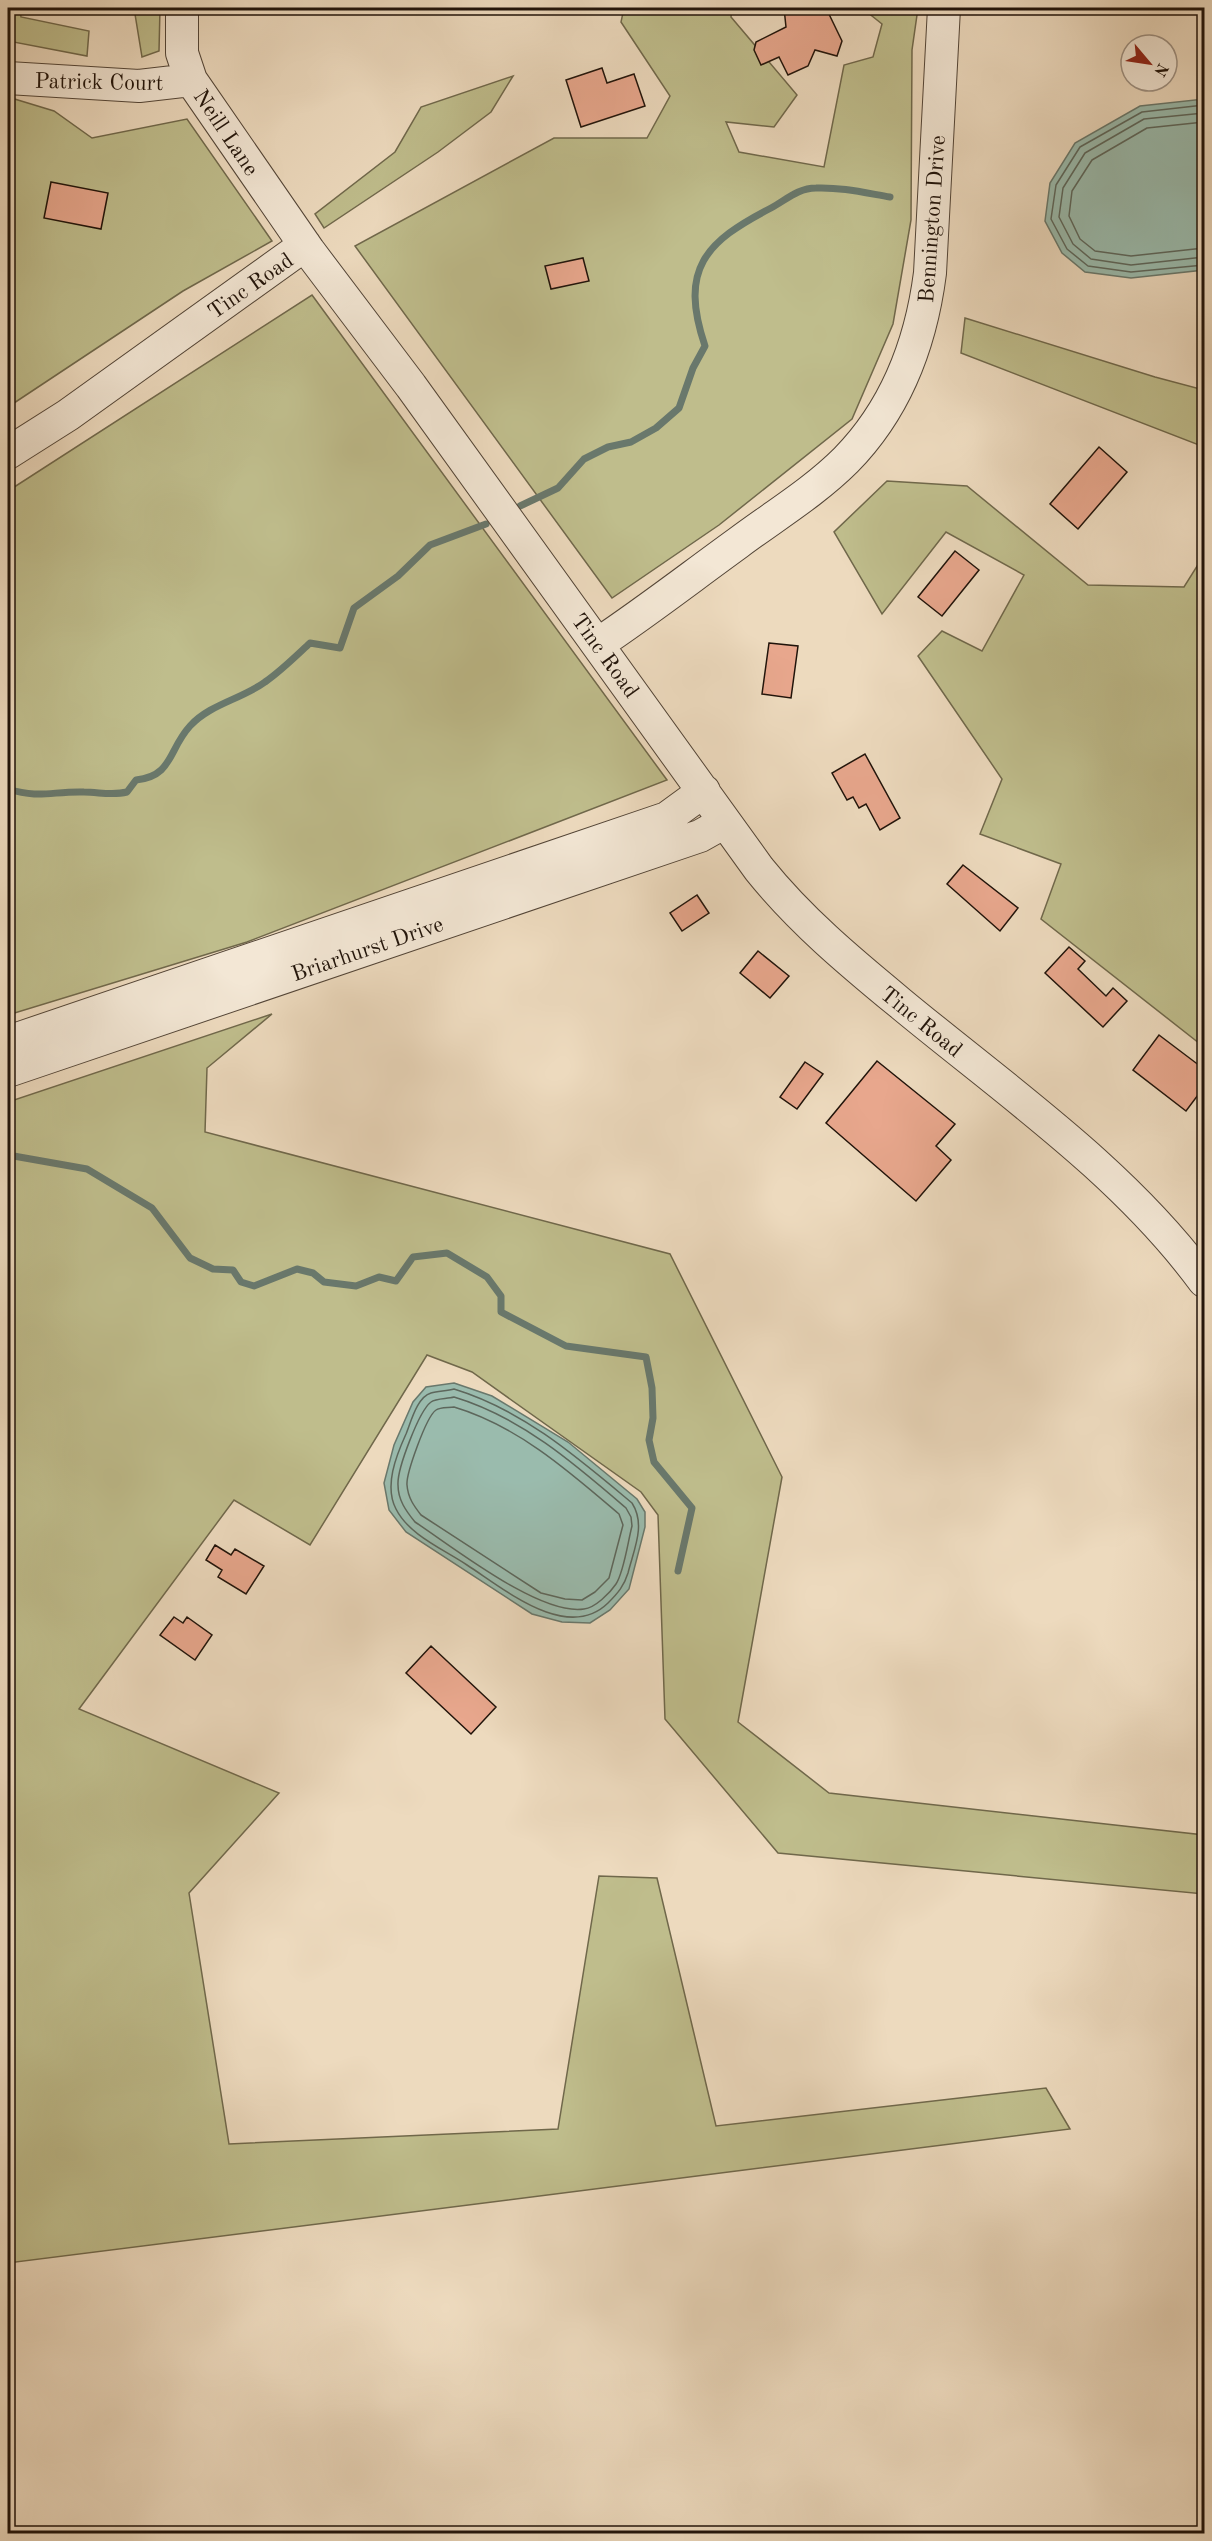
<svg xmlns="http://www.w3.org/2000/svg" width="1212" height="2541" font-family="'Old Standard TT',serif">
<rect width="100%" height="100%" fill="#eddabe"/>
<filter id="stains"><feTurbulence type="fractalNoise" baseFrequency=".00333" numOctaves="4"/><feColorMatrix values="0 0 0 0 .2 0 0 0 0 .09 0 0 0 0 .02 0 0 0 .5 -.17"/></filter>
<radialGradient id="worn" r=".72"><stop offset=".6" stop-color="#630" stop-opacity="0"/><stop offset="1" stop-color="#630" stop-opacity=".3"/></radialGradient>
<path fill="#bfbd8c" stroke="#70684b" stroke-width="1.5" d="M8 8H20L21 17 89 31 87 56 8 41Z
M134 8H160L159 51 142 57Z
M624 8H732L731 17 797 95 774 127 726 122 739 152 824 167 844 65 873 57 882 24 862 8H918L912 50 911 220 893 324 852 419 719 525 612 598 355 246 554 138H647L670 96 621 22Z
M513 76 491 112 438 152 324 228 315 214 395 152 421 107Z
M8 97 54 111 92 138 187 119 272 241 183 291 8 407Z
M312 295 667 780 247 942 8 1015V491Z
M965 318 1155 377 1204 390V447L961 353Z
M887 481 967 486 1088 585 1184 587 1204 555V1047L1041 919 1061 864 980 834 1002 779 918 656 942 631 982 651 1024 575 946 532 882 614 834 532Z
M272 1014 207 1068 205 1132 670 1254 782 1477 738 1722 829 1793 1204 1835V1894L778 1853 665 1719 658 1515 641 1492 472 1372 427 1355 310 1545 234 1500 79 1709 279 1793 189 1893 229 2144 558 2129 599 1876 657 1878 716 2126 1046 2088 1070 2129 8 2263V1102Z"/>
<path fill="#9abbad" stroke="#69786c" stroke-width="1.5" d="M1204 99V270L1131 278 1085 272 1062 253 1045 221 1050 183 1075 143 1140 106Z
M454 1383 492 1396 568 1442 637 1499 645 1512V1527L629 1589 610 1610 590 1623 562 1622 532 1614 406 1532 389 1510 384 1483 394 1445 413 1402 426 1387Z"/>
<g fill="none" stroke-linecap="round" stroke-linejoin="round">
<path stroke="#5d675c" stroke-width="1.5" d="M1204 105 1142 112 1080 147 1056 185 1051 219 1067 249 1088 266 1131 272 1204 265
M1204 113 1144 119 1085 153 1063 188 1059 217 1073 244 1091 259 1131 265 1204 257
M1204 122 1147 128 1092 160 1072 191 1069 216 1080 239 1095 251 1131 256 1204 248
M454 1389C523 1410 577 1457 632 1503 646 1525 634 1549 628 1573 624 1586 618 1593 608 1603 567 1643 503 1588 467 1565 443 1549 409 1535 396 1509 384 1486 396 1456 406 1434 411 1422 417 1397 431 1393 438 1391 447 1391 454 1389Z
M454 1397C521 1417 575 1464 626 1508L631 1517 632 1526C628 1541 624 1572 616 1584 610 1593 595 1608 584 1609 540 1616 453 1547 415 1522 406 1511 398 1500 398 1485 397 1469 419 1411 431 1402 436 1398 447 1399 454 1397Z
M454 1407C518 1426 570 1472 619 1514L623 1525 609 1578 595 1592 582 1600 565 1599 541 1593 421 1515C414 1506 408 1498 407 1485 406 1474 426 1417 436 1410 440 1407 449 1408 454 1407Z"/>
<path stroke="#69786c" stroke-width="7" d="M520 506 558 488 584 459 608 447 631 442 656 428 679 408 693 368 705 346C679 269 705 242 771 208 786 200 798 188 816 188 841 187 866 193 890 197
M8 789C40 799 52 791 84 792 99 792 112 796 127 792L136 780C173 776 168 750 190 726 210 704 242 699 265 682 281 671 296 656 310 643L340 648 354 608 398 576 430 545 486 524
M8 1155 87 1169 152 1208 190 1258 213 1269 233 1270 241 1282 254 1286 297 1269 313 1273 324 1282 356 1286 379 1277 396 1281 413 1257 447 1253 487 1277 501 1296V1312L566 1346 646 1357 652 1388 653 1418 649 1440 654 1462 692 1508 678 1571"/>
</g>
<path fill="#e8a78d" stroke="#20130a" stroke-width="1.5" d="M784 8H826L842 41 837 56 815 50 808 66 788 75 779 57 761 65 754 50 756 42 786 27Z
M602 68 607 83 634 74 645 106 581 127 566 80Z
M51 182 108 193 101 229 44 218Z
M583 258 589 281 551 289 545 266Z
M1099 447 1127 472 1078 529 1050 504Z
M955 551 979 570 942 616 918 597Z
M769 643 798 646 791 698 762 694Z
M865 754 900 818 880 830 866 804 859 808 853 797 847 800 832 773Z
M963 865 1018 908 1000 931 947 884Z
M697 895 709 913 682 931 670 913Z
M1069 947 1085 961 1078 969 1106 996 1113 988 1127 1001 1103 1027 1045 973Z
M758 951 789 976 770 998 740 973Z
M1159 1035 1204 1069V1087L1186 1111 1133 1070Z
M877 1061 955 1124 936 1146 951 1160 916 1201 826 1123Z
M805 1062 823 1074 797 1109 780 1097Z
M215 1545 231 1555 235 1549 264 1566 246 1594 218 1577 222 1570 206 1560Z
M174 1617 183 1623 187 1617 212 1635 195 1660 160 1635Z
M431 1646 496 1707 471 1734 406 1673Z"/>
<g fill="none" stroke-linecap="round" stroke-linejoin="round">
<defs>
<path id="minor" d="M182 8V53L191 80 309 251 411 386 759 869C800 920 849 961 900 1003 1005 1090 1123 1171 1204 1281
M8 78 139 86 191 80
M8 453 68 415 305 245
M598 644C646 612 691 577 738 543 774 516 814 492 846 460 897 408 921 343 930 273L944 8
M8 1042 667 818 704 791
M8 1071 700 836 725 822"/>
</defs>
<use href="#minor" stroke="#534537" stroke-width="34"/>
<use href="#minor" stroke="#f3e7d5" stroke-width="32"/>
</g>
<g text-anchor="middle" stroke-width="5" stroke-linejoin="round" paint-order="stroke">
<g font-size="22" fill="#20130a" stroke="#f3e7d5">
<text transform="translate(99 81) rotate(1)" y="8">Patrick Court</text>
<text transform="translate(227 132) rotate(56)" y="8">Neill Lane</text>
<text transform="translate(931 219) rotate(-86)" y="8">Bennington Drive</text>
<text transform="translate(250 285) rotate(-35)" y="8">Tinc Road</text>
<text transform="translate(606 655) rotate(54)" y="8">Tinc Road</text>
<text transform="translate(367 948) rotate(-19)" y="8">Briarhurst Drive</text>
<text transform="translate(922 1021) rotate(39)" y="8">Tinc Road</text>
</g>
</g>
<rect width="1212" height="2541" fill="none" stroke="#eddabe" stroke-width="30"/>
<rect x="9" y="9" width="1194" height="2523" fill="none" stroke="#20130a" stroke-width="3"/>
<rect x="15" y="15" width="1182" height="2511" fill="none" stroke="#20130a" stroke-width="1.5"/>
<g transform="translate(1149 63) rotate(119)"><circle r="28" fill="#f3e7d5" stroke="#9f9284" stroke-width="1.5"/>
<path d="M0-4.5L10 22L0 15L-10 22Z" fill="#8f2418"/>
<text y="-9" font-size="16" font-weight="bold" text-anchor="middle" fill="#20130a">N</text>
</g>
<rect width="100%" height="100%" filter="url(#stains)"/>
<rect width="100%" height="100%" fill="url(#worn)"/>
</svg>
